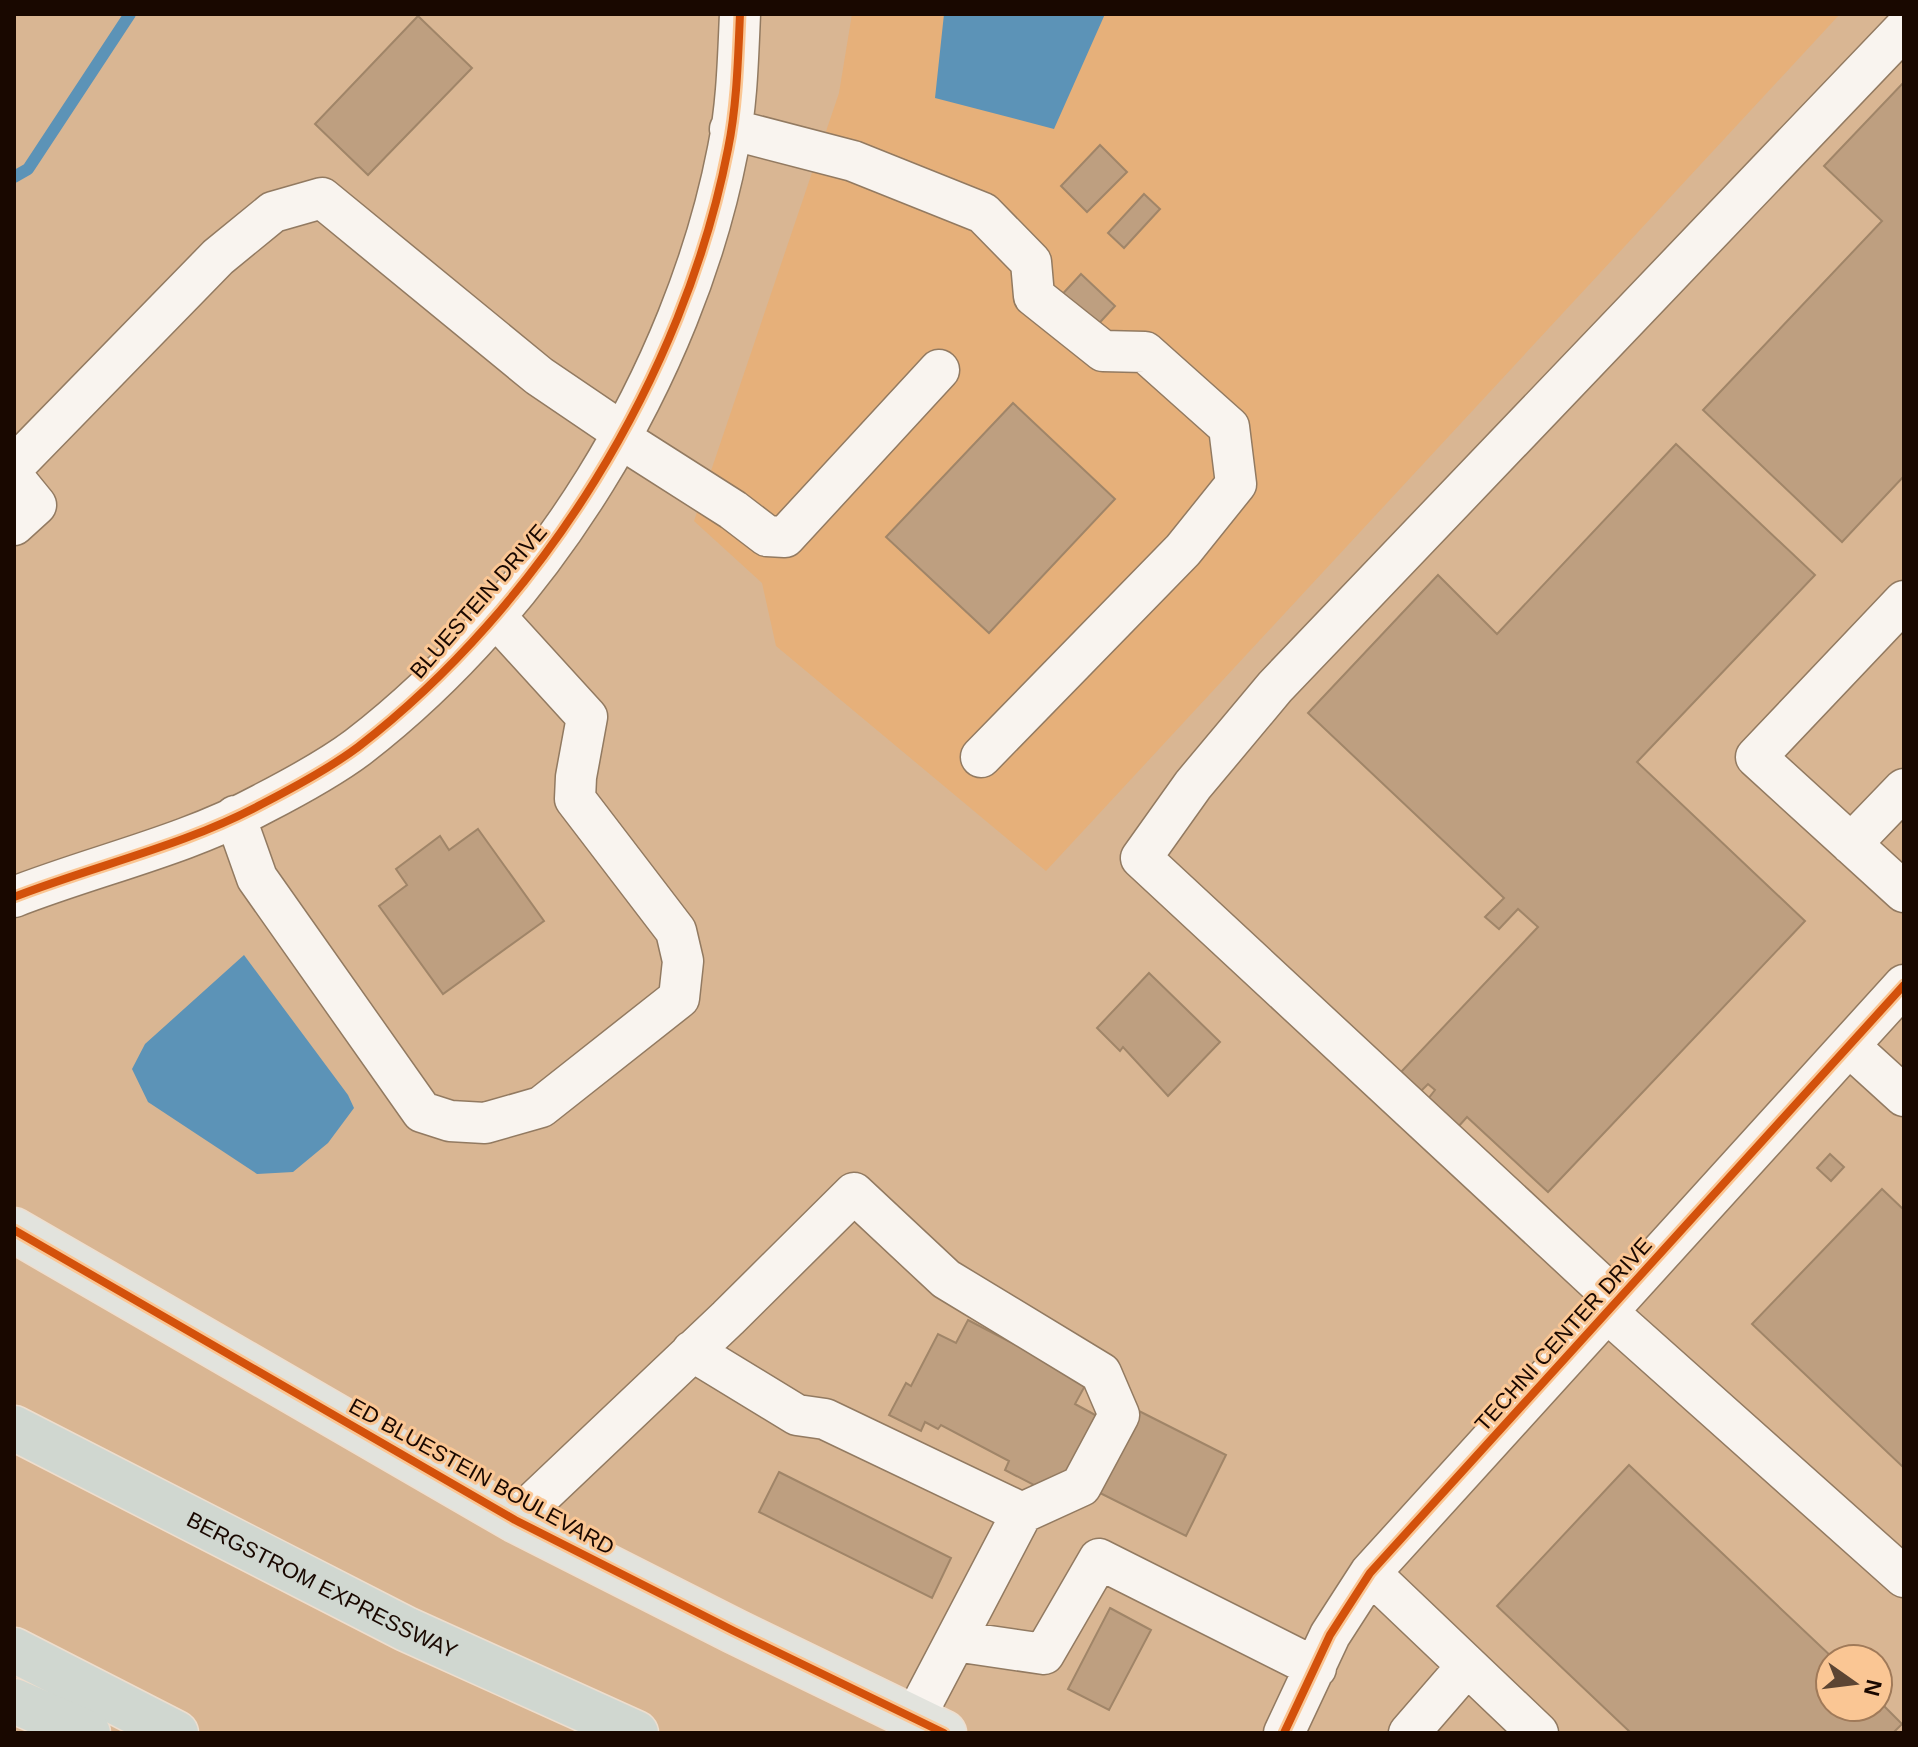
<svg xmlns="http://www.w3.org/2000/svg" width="1918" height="1747" font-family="Helvetica,sans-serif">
<rect width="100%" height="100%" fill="#d9b693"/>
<path fill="#e6b07a" d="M852 14H1840L1046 871 776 646 762 583 694 521 839 93Z"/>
<path fill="#5c93b7" d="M944 14H1105L1054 129 935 98Z
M244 955 348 1095 354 1108 328 1143 293 1172 257 1174 148 1102 132 1069 145 1044Z"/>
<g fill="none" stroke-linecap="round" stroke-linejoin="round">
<path stroke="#5c93b7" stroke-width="12" d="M14 177 28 169 130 14"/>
</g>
<path fill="#be9f80" stroke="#a08568" stroke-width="2" d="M418 16 472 68 368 175 315 124Z
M1904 82V476L1842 542 1703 410 1882 221 1824 166Z
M1100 145 1127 172 1087 212 1061 186Z
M1144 194 1160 209 1124 248 1108 233Z
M1081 274 1115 306 1091 332 1057 300Z
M1013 403 1115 499 989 633 886 537Z
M1676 444 1815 575 1637 762 1805 921 1548 1192 1467 1117 1458 1127 1428 1099 1435 1090 1428 1084 1421 1091 1401 1072 1538 927 1518 909 1499 929 1485 917 1504 898 1308 713 1438 575 1497 634Z
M478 829 544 921 443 994 379 906 407 885 396 869 440 836 449 850Z
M1149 973 1220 1042 1168 1096 1123 1047 1120 1051 1097 1028Z
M1830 1154 1844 1167 1831 1181 1817 1168Z
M1882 1189 1904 1210V1468L1752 1324Z
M968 1320 1087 1382 1075 1404 1097 1416 1055 1496 1005 1470 1009 1461 941 1425 938 1429 925 1422 921 1431 889 1415 906 1383 911 1386 938 1334 956 1343Z
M1135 1409 1226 1455 1186 1536 1094 1490Z
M1629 1465 1834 1659H1830V1707H1878V1700L1902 1724 1893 1733H1631L1497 1606Z
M779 1472 951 1558 932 1598 759 1512Z
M1110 1608 1151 1630 1109 1710 1068 1689Z"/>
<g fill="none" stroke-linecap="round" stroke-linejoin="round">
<defs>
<path id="minor" d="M730 129 853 161 983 213 1031 262 1034 296 1103 351 1145 352 1229 427 1236 484 1183 550 981 757
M620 438 733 510 767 536 785 537 939 370
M14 466 218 257 273 212 322 198 539 376 623 433
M14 478 36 505 14 525
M1904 601 1756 757 1904 892
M235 816 257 878 422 1112 450 1121 485 1123 541 1107 679 998 683 961 676 931 575 799 576 777 587 717 494 615
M1851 844 1904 789
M14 897C96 865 184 846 262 804 293 788 330 768 358 747 541 606 684 376 728 149 737 105 738 59 740 14
M1849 1046 1904 1096
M1618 1301 1141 858 1193 785 1275 687 1904 29
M1607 1312 1904 1577
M692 1351 797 1415 825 1419 1022 1513
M515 1520 728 1318 854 1193 946 1279 1101 1373 1119 1415 1081 1486 1022 1513 914 1719
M1370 1573 1538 1733
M955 1641 1044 1654 1099 1559 1316 1668
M1284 1733 1330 1635 1370 1573 1904 985
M1409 1733 1467 1666"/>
<path id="major" d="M14 1230 515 1520 734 1631 944 1733"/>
<g id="highway">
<path id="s1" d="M14 1428 406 1629 636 1733"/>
<path d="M14 1650 176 1733"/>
<path d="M14 1701 88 1733"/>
</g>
</defs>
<use href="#minor" stroke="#927a61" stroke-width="43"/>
<use href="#major" stroke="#eedece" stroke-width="47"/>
<use href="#highway" stroke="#eedece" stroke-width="47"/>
<use href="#minor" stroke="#f9f4ef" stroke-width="40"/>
<use href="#major" stroke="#e2e3dd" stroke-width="44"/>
<use href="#highway" stroke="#d0d7d0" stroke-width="44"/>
<defs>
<path id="cycleway" d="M14 897C96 865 184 846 262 804 293 788 330 768 358 747 541 606 684 376 728 149 737 105 738 59 740 14
M14 1230 515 1520 734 1631 944 1733
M1284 1733 1330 1635 1370 1573 1904 985"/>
</defs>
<use href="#cycleway" stroke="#fac694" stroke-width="13"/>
<use href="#cycleway" stroke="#d3510b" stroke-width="8"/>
</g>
<g text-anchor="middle" stroke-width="6" stroke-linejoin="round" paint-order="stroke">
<g font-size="22" fill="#190800" stroke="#fac694">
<text transform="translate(478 601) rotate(-49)" y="8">BLUESTEIN DRIVE</text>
<text transform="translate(1563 1334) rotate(-48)" y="8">TECHNI CENTER DRIVE</text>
<text transform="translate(482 1476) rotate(29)" y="8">ED BLUESTEIN BOULEVARD</text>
<text dy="8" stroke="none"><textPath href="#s1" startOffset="346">BERGSTROM EXPRESSWAY</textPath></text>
</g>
</g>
<rect width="1918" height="1747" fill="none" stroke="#190800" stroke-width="32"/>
<g transform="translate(1854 1683) rotate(104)"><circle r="38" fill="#fac694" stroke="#a07a59" stroke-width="2"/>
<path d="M0-6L14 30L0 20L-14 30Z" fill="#5c4533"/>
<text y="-12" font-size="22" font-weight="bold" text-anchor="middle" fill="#190800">N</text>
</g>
</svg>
